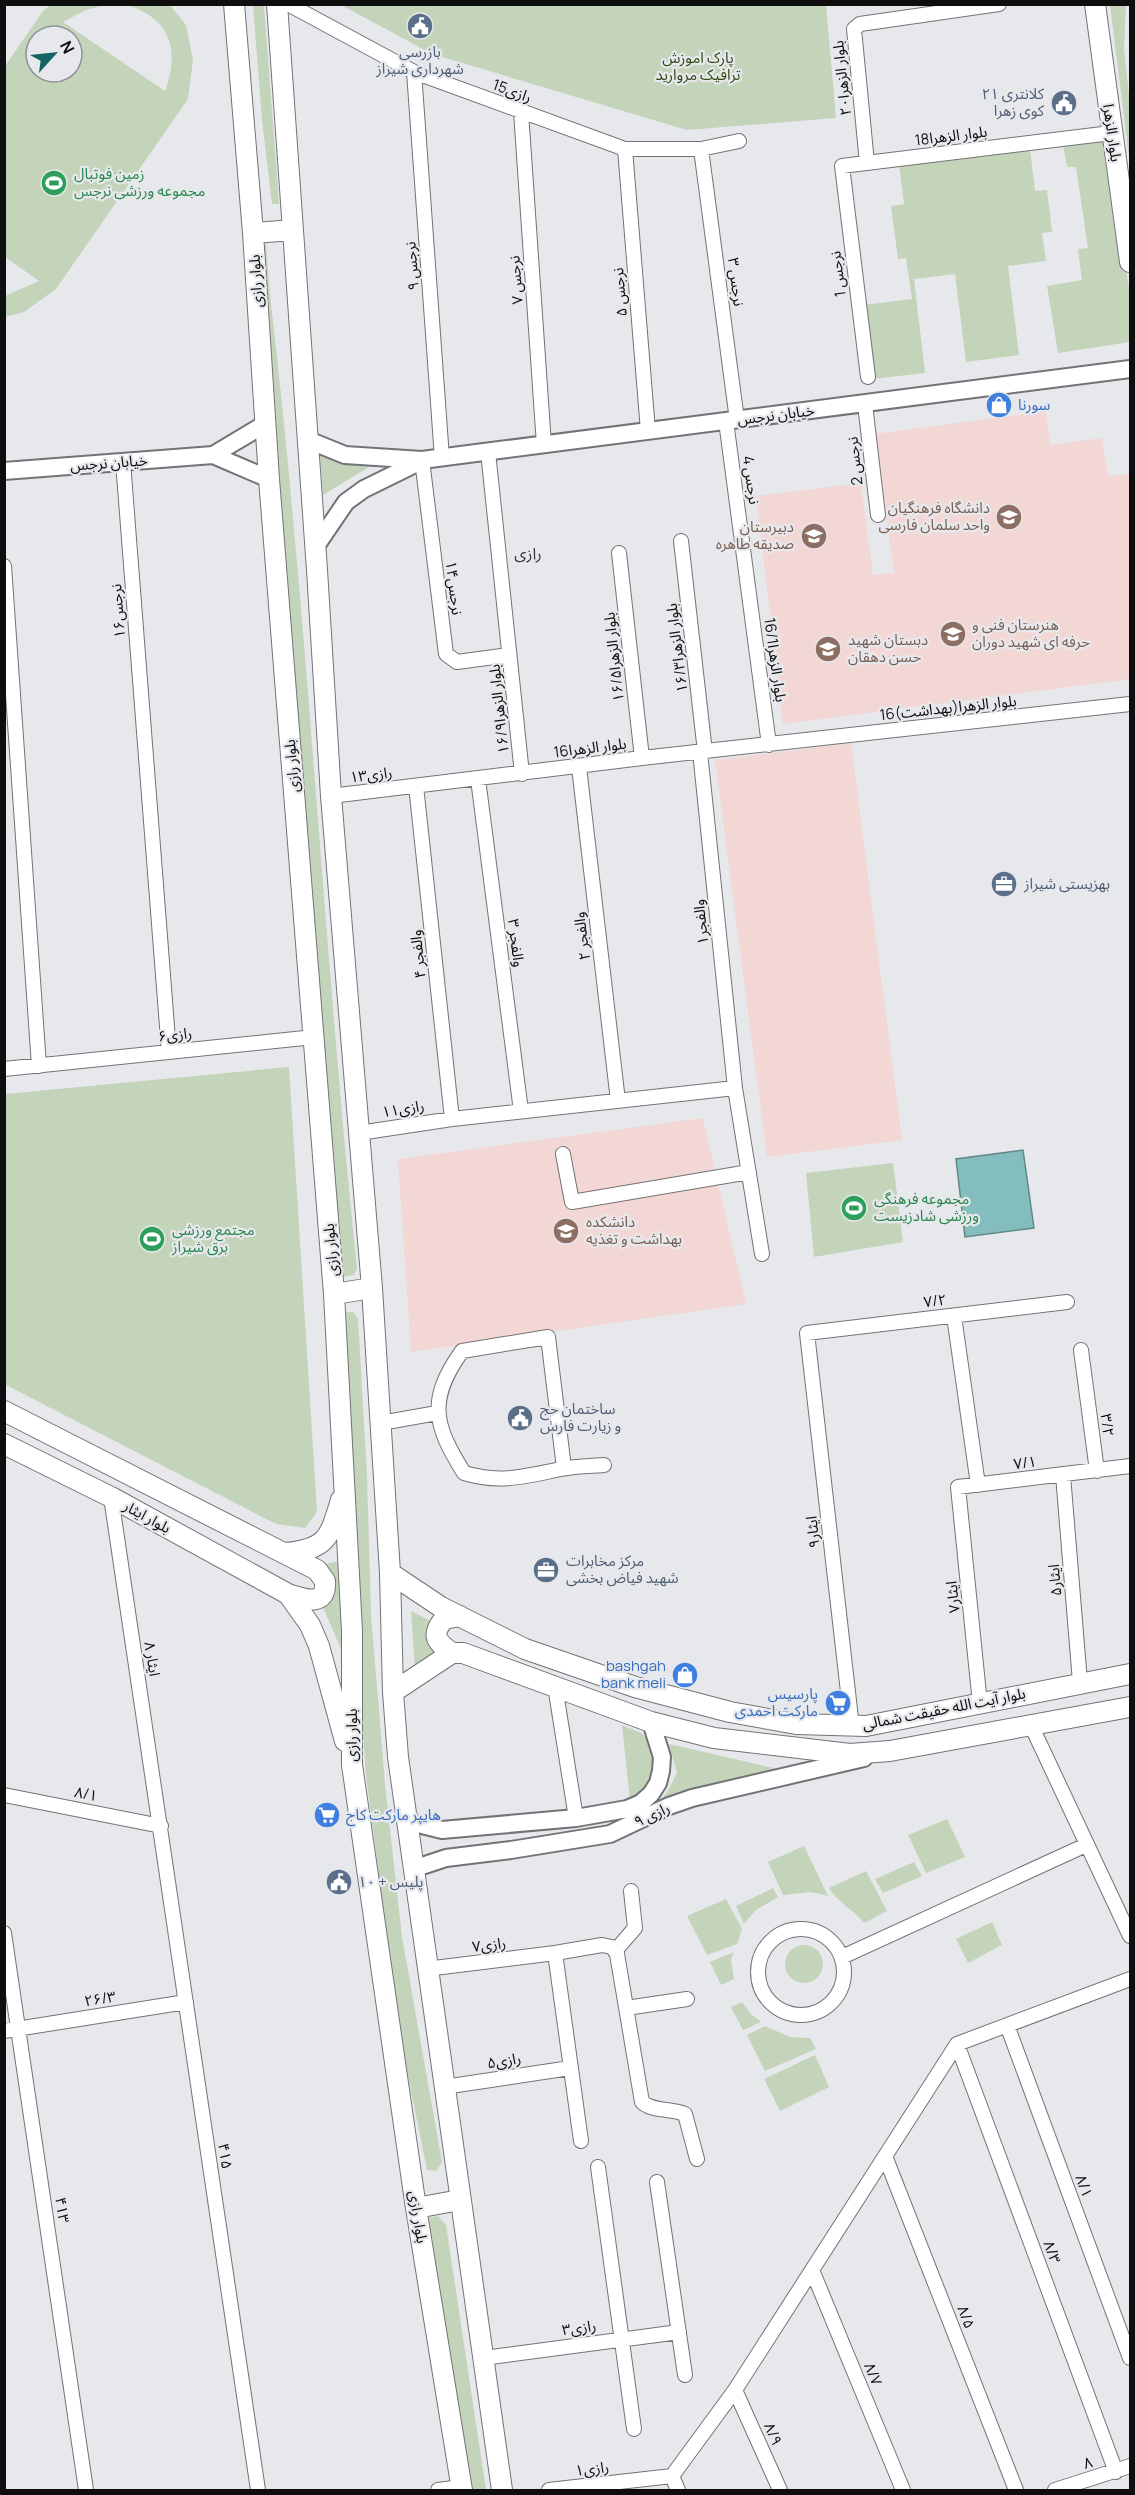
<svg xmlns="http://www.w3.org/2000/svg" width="1135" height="2495" font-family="Manrope,'Noto Sans Arabic',sans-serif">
<rect width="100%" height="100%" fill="#e7e8ec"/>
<path fill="#f2d7d4" d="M1046 411 1050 445 1102 438 1108 476 1130 474V679L783 724 756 496 861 483 873 575 894 573 875 434Z
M851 743 902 1140 767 1157 715 760Z
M703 1118 746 1304 411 1352 398 1159Z"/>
<path fill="#c4d4ba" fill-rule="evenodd" d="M51 5H104L86 10 63 22 165 91C180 50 171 20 128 5H170L186 25 193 60 188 99 56 289 24 312 5 317V296L39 281 5 257V66L43 11ZM36 36H72V72H36Z
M253 5H264L279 204H272L262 120Z
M341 5H826L836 118 687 130 432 54Z
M1110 5H1126L1124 48 1130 104V165Z
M1106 138 1130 295V342L1058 353 1047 286 1082 280 1078 249 1088 248 1076 167H1067L1063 145Z
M1030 148 1035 191 1047 190 1052 232 1042 233 1046 261 1008 266 1019 355 966 362 955 274 914 279 925 373 872 379 863 305 912 299 906 258 898 259 891 206 904 204 899 164Z
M259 242 266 244 270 295C308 619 323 944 357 1269L354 1275 344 1277 338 1267Z
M320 455 338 462 369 467 323 495Z
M289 1067 317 1512 305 1528 276 1524 4 1384 5 1094Z
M893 1163 903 1242 814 1257 806 1173Z
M346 1312H353L358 1318 367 1476 371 1614 385 1784 402 1937 442 2162 436 2171 427 2170 400 2037 366 1776 361 1706 341 1319Z
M341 1561V1649L323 1607 333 1598 334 1581 325 1564Z
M411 1611 435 1623 438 1657 415 1670Z
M622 1725 643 1734 656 1751 650 1787 630 1801Z
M669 1744 791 1772 656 1806 667 1792 677 1773Z
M947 1819 965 1857 926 1873 908 1835Z
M804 1846 828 1896 811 1892 783 1895 768 1862Z
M914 1862 922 1876 883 1893 875 1879Z
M866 1871 887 1911 864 1923C853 1909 838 1903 829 1888Z
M773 1888 778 1897 756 1910 744 1924 736 1906Z
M726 1899 742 1929 737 1944 707 1955 687 1916Z
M992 1922 1002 1945 968 1963 956 1939Z
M785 1964a19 19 0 1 1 38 0a19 19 0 1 1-38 0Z
M734 1952 731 1960 734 1979 721 1985 710 1962Z
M742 2002 751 2014 761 2022 743 2030 731 2007Z
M765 2026 790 2037 810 2038 816 2049 765 2071 747 2035Z
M815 2055 829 2087 780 2111 764 2079Z
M438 2216 446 2225 486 2490H468L428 2218Z"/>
<path fill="#83bdbd" stroke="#608889" stroke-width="1.5" d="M1023 1150 1034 1228 965 1237 956 1159Z"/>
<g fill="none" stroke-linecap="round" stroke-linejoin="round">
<defs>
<path id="minor" d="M288 4 414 72 625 149H701L739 141
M414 72 442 458
M521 112 544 445
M625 149 648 431
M701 149 737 420
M867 163 854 29 860 24 999 4
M868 377 842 166 1111 133
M865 404 878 515
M726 421 769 745
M488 452 522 774
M422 460 446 654 457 662 509 655
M123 462 169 1052
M681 541 705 752
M619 553 642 758
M4 566 39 1066
M700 752 735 1088 762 1254
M579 767 618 1101
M478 779 521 1111
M416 786 452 1119
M331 796 642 758 1130 704
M4 1069 314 1037
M359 1133 452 1119 735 1088
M563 1154 572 1202 749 1172
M954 1316 978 1485
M1081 1350 1097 1471
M381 1423 437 1413
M564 1468 548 1337 462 1351C427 1400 434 1425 464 1473 500 1484 526 1476 561 1469 575 1466 590 1466 604 1465
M1063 1475 1080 1682
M111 1497 258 2490
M555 1686 576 1818
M980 1704 958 1487 1130 1466
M1031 1725 1130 1936
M852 1727 807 1333 1067 1302
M4 1795 161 1826
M758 1972a43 43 0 1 1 86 0a43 43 0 1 1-86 0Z
M4 1933 86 2490
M615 1951 635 1928 631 1891
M555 1953 581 2141
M842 1957 1086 1845
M426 1969 555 1953 602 1945 612 1947 617 1954 642 2102C653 2112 671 2108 685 2114L697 2159
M626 2008 687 1999
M1007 2025 1130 2358
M4 2031 186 2002
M957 2044 1116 2472
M444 2087 570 2068
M885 2156 1016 2490
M598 2167 634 2429
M657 2182 685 2375
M812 2270 903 2490
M484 2358 679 2332
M735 2390 780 2490
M672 2476 735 2390 957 2044 1130 1979
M672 2476 678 2490
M438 2490 461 2487
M549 2490 672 2476
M1055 2490 1130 2466"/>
<path id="tertiary" d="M308 440 345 455 422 460 1130 369
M213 455 269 479
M4 471 213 455 265 424
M316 546 346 502 364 489 421 461
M406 1821 442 1830 576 1818 627 1809 641 1803 651 1794 658 1783 661 1771 662 1757 651 1722
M413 1869 446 1858 511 1850 610 1834 669 1806 692 1798 864 1758"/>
<path id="secondary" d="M234 4 253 233 269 479 334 1294 352 1631V1765L416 2208 462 2490
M277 4 317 570 331 796 372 1288 390 1573 393 1692 398 1757 502 2490
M1095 4 1130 262
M253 233 293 230
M334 1294 372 1288
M4 1411 317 1570 325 1581C327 1608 304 1599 288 1594L111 1497 4 1444
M286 1553C328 1549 330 1536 341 1500
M390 1573 441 1607 525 1649 635 1687 730 1712 796 1724 866 1726 1130 1674
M288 1594 310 1625 319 1646 345 1741
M452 1653C437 1642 430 1636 444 1619L460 1616
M393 1692 452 1653H463L651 1722 714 1738 850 1754 890 1751 1130 1707
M416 2208 460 2200"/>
</defs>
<use href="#minor" stroke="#737377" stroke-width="16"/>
<use href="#tertiary" stroke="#737377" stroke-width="20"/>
<use href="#secondary" stroke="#737377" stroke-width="22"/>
<use href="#minor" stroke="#fff" stroke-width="14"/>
<use href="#tertiary" stroke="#fff" stroke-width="16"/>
<use href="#secondary" stroke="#fff" stroke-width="20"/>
</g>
<defs>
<symbol id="civic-disc" viewBox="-11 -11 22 22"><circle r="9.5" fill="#5c6f8a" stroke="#e7e8ec"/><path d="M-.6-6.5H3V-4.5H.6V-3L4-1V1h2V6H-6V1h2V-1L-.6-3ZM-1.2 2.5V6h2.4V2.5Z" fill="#fff"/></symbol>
<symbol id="stadium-disc" viewBox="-11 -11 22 22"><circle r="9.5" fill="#2e9e5b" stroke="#e7e8ec"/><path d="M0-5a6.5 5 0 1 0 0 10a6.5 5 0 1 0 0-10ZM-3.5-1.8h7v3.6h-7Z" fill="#fff"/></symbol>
<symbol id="shop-disc" viewBox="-11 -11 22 22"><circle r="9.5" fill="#3f7fe0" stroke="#e7e8ec"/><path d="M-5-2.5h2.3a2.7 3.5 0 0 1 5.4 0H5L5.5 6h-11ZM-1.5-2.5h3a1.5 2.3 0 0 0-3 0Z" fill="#fff"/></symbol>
<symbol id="university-disc" viewBox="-11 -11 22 22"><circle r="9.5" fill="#8d6e63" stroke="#e7e8ec"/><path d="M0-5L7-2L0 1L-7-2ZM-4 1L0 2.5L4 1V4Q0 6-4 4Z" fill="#fff"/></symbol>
<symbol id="school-disc" viewBox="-11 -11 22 22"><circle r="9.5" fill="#8d6e63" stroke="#e7e8ec"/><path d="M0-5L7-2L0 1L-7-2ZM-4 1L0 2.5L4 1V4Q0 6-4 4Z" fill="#fff"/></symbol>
<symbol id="office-disc" viewBox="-11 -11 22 22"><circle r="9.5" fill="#5c6f8a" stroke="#e7e8ec"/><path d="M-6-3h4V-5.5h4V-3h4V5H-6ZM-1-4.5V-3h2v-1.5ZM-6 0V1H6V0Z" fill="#fff"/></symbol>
<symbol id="supermarket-disc" viewBox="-11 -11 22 22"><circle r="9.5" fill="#3f7fe0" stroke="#e7e8ec"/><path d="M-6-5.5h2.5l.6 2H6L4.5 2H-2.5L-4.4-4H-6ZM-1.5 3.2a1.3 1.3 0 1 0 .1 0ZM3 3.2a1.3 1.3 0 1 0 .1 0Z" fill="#fff"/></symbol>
</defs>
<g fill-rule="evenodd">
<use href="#civic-disc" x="405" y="11" width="30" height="30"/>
<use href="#civic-disc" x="1049" y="88" width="30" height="30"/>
<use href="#stadium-disc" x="39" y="168" width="30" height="30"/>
<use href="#shop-disc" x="984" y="390" width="30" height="30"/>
<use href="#university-disc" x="994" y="502" width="30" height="30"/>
<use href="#school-disc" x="799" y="521" width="30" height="30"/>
<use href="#school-disc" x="938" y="619" width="30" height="30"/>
<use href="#school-disc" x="813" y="634" width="30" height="30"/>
<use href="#office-disc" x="989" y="869" width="30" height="30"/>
<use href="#stadium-disc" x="839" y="1193" width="30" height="30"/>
<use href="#university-disc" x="551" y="1216" width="30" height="30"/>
<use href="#stadium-disc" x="137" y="1224" width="30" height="30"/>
<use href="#civic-disc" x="505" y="1403" width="30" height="30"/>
<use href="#office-disc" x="531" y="1555" width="30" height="30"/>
<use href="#shop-disc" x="670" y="1660" width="30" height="30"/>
<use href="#supermarket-disc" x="823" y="1688" width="30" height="30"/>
<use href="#supermarket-disc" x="312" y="1800" width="30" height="30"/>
<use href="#civic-disc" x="324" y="1867" width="30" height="30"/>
</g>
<g text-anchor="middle" stroke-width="4.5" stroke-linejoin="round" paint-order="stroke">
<g font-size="15" fill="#4e5e75" stroke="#e7e8ec" text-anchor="start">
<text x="420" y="57" text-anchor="middle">بازرسی<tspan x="420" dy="17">شهرداری شیراز</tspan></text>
<text x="1044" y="99" text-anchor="end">کلانتری ۲۱<tspan x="1044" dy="17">کوی زهرا</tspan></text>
<text x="1024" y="889">بهزیستی شیراز</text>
<text x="540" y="1414">ساختمان حج<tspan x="540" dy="17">و زیارت فارس</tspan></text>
<text x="566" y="1566">مرکز مخابرات<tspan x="566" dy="17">شهید فیاض بخشی</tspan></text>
<text x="358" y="1887">پلیس + ۱۰</text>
</g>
<g font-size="15" fill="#2d4910" stroke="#e7e8ec">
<text x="698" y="63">پارک اموزش<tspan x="698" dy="17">ترافیک مروارید</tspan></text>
</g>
<g font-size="15" fill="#0e0e0f" stroke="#e7e8ec">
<text transform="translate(842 78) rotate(-96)" y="5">بلوار الزهرا۲۰</text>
<text transform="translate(512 91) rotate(20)" y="5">15رازی</text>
<text transform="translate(1112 133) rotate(82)" y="5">بلوار الزهرا</text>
<text transform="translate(951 136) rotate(-7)" y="5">18بلوار الزهرا</text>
<text transform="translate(412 266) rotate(-94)" y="5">نرجس ۹</text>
<text transform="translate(838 274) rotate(-97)" y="5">1 نرجس</text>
<text transform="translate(516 280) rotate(-94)" y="5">نرجس ۷</text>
<text transform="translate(256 281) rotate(-93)" y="5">بلوار رازی</text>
<text transform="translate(736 282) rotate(83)" y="5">نرجس ۳</text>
<text transform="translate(620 292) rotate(-95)" y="5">نرجس ۵</text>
<text transform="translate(776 415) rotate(-7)" y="5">خیابان نرجس</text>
<text transform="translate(855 461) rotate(-96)" y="5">2 نرجس</text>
<text transform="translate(109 463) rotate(-4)" y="5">خیابان نرجس</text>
<text transform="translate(751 480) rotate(82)" y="5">4 نرجس</text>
<text transform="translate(454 588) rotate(83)" y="5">نرجس۱۴</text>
<text transform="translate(118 611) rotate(-94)" y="5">نرجس۱۶</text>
<text transform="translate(677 648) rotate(-97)" y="5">بلوار الزهرا۱۶/۳</text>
<text transform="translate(614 657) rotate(-96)" y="5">بلوار الزهرا۱۶/۵</text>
<text transform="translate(775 660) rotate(82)" y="5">بلوار الزهرا16/1</text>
<text transform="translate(948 708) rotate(-6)" y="5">16بلوار الزهرا(بهداشت)</text>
<text transform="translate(499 709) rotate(-96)" y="5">بلوار الزهرا۱۶/۹</text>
<text transform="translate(590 748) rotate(-7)" y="5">16بلوار الزهرا</text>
<text transform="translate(292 766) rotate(-95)" y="5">بلوار رازی</text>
<text transform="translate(371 775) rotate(-7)" y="5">رازی۱۳</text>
<text transform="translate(701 922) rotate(-96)" y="5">والفجر۱</text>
<text transform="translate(582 936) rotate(-97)" y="5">والفجر ۲</text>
<text transform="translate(516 943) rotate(83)" y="5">والفجر ۳</text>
<text transform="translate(418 954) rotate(-96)" y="5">والفجر ۴</text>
<text transform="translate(175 1035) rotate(-6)" y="5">رازی۶</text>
<text transform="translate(403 1109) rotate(-9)" y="5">رازی۱۱</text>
<text transform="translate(331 1250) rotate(-95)" y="5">بلوار رازی</text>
<text transform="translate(935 1301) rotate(-7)" y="5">۷/۲</text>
<text transform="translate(1107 1425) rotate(83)" y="5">۳/۲</text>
<text transform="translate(1025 1463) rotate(-7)" y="5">۷/۱</text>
<text transform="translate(147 1517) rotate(29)" y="5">بلوار ایثار</text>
<text transform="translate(813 1532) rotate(-96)" y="5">ایثار۹</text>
<text transform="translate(1055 1580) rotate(-95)" y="5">ایثار۵</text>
<text transform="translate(953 1597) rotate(-96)" y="5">ایثار۷</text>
<text transform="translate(152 1659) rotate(81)" y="5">ایثار ۸</text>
<text transform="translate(944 1709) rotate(-11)" y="5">بلوار آیت الله حقیقت شمالی</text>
<text transform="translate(352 1735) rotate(-90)" y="5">بلوار رازی</text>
<text transform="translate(86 1794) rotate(11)" y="5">۸/۱</text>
<text transform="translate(652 1815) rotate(-25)" y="5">رازی ۹</text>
<text transform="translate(489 1945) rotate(-7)" y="5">رازی۷</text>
<text transform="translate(100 1999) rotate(-9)" y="5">۲۶/۳</text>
<text transform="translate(504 2061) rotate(-9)" y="5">رازی۵</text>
<text transform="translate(225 2156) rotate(82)" y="5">۴۱۵</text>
<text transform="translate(1084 2186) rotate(70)" y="5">۸/۱</text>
<text transform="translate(62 2210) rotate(82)" y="5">۴۱۳</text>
<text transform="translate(418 2217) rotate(81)" y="5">بلوار رازی</text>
<text transform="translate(1052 2252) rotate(70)" y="5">۸/۳</text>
<text transform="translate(966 2317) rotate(69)" y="5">۸/۵</text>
<text transform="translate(579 2328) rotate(-8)" y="5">رازی۳</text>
<text transform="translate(873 2374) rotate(68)" y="5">۸/۷</text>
<text transform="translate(773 2434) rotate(66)" y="5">۸/۹</text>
<text transform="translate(1088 2463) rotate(-17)" y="5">۸</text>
<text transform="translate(592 2469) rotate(-7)" y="5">رازی۱</text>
</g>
<g font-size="15" fill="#27864d" stroke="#e7e8ec" text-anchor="start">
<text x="74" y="179">زمین فوتبال<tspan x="74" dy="17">مجموعه ورزشی نرجس</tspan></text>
<text x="874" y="1204">مجموعه فرهنگی<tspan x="874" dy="17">ورزشی شادزیست</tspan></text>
<text x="172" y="1235">مجتمع ورزشی<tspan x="172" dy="17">برق شیراز</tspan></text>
</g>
<g font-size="15" fill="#366cbe" stroke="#e7e8ec" text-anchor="start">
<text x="1018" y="410">سورنا</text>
<text x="666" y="1671" text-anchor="end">bashgah<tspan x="666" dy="17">bank meli</tspan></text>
<text x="818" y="1699" text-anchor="end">پارسیس<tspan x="818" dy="17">مارکت احمدی</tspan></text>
<text x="346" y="1820">هایپر مارکت کاج</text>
</g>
<g font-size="15" fill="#785e54" stroke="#e7e8ec" text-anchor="start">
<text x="990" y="513" text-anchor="end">دانشگاه فرهنگیان<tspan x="990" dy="17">واحد سلمان فارسی</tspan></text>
<text x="794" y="532" text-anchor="end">دبیرستان<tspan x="794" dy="17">صدیقه طاهره</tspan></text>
<text x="972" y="630">هنرستان فنی و<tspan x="972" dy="17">حرفه ای شهید دوران</tspan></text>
<text x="848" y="645">دبستان شهید<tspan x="848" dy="17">حسن دهقان</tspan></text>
<text x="586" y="1227">دانشکده<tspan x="586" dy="17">بهداشت و تغذیه</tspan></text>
</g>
<g font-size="16" fill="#37373a" stroke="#e7e8ec">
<text x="528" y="559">رازی</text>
</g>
</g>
<rect width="1135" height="2495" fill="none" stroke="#0e0e0f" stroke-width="12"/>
<g transform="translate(54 54) rotate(63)"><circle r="28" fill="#e7e8ec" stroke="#909194" stroke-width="1.5"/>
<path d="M0-4.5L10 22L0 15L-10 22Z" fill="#126362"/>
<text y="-9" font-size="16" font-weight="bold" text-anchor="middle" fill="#0e0e0f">N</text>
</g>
</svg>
